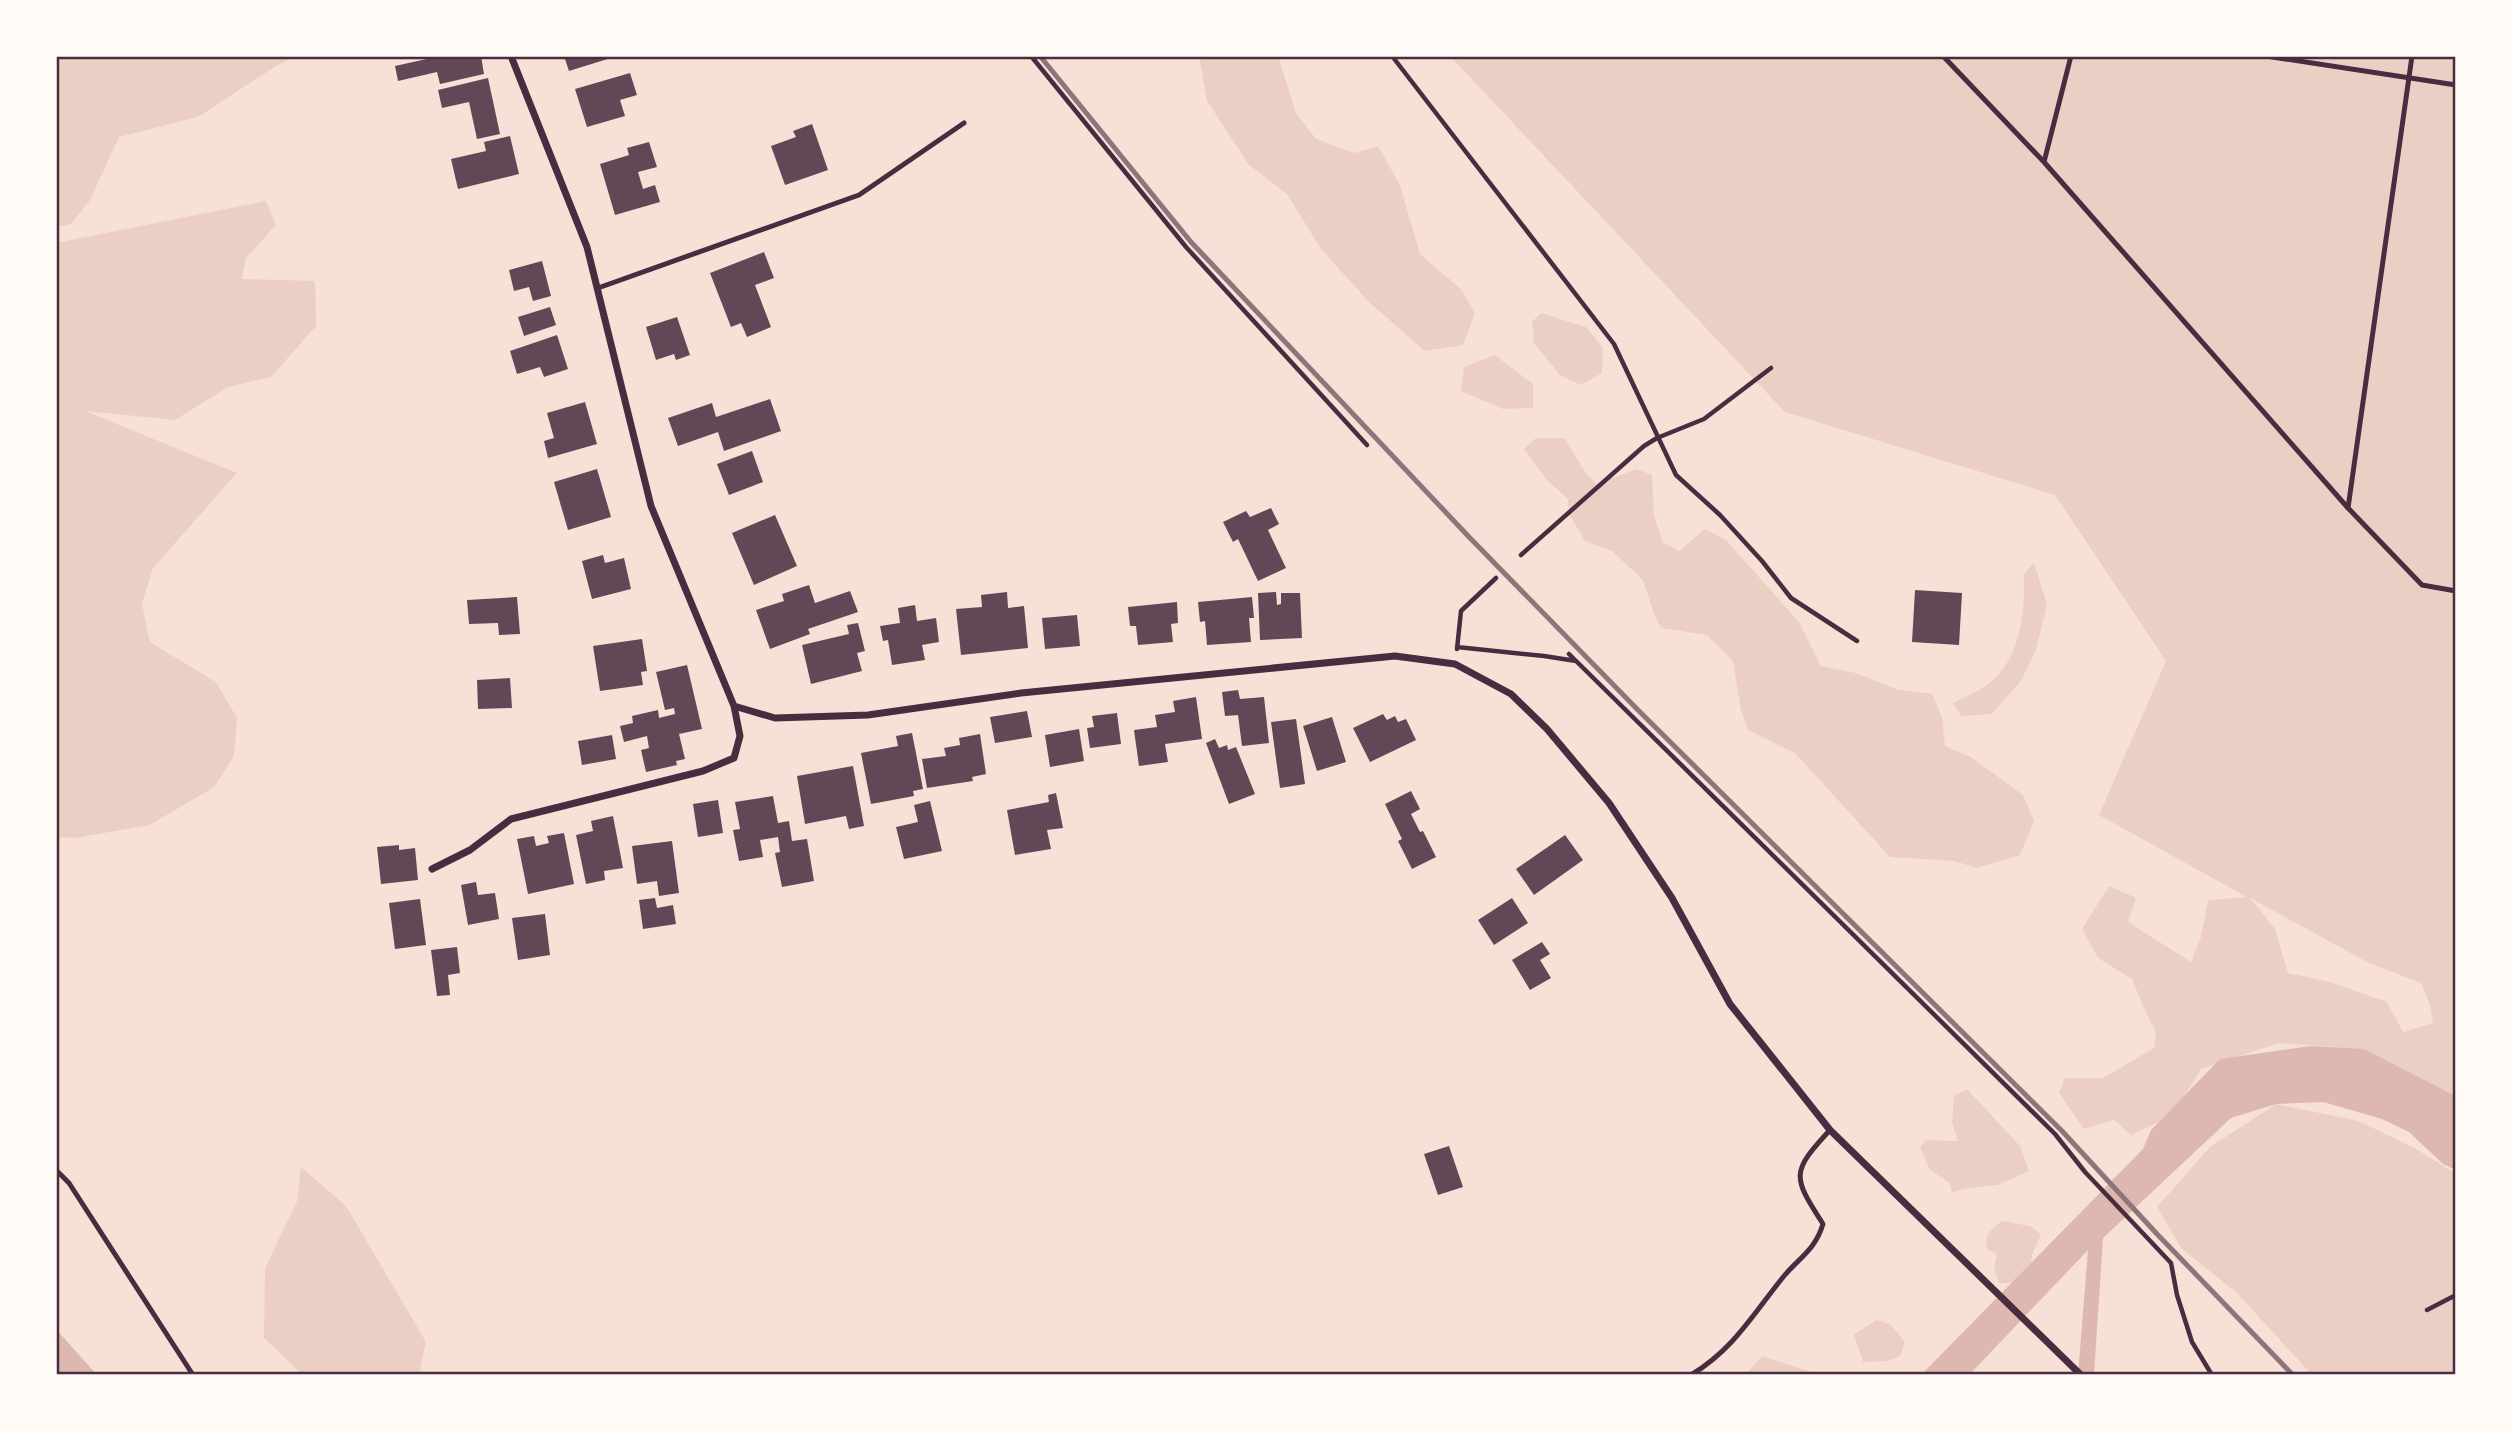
<svg xmlns="http://www.w3.org/2000/svg" width="2512" height="1431" font-family="'DM Sans',sans-serif">
<rect width="100%" height="100%" fill="#f7e1d7"/>
<path fill="#ebcfc5" fill-rule="evenodd" d="M56 56H296L276 66 198 117 119 137 90 200 71 224 56 227Z
M1199 56H1278L1296 113 1316 139 1354 153 1378 146 1400 185 1420 254 1461 289 1475 313 1463 345 1425 351 1370 303 1321 249 1287 194 1249 165 1207 101Z
M1450 56H2456V1096L2386 1060 2335 1047 2279 1043 2201 1069 2183 1098 2160 1121 2131 1135 2114 1120 2084 1129 2059 1093 2065 1078H2103L2154 1048 2156 1032 2145 1011 2132 979 2098 958 2082 929 2109 886 2136 898 2128 922 2191 962 2201 937 2208 900 2247 897 2099 815 2166 661 2055 495 1785 412ZM2250 898 2369 963 2421 983 2430 1005 2433 1023 2403 1032 2387 1002 2330 982 2288 973 2275 929Z
M266 201 276 225 246 258 242 279 315 281 316 326 271 377 228 387 175 420 85 411 237 473 153 568 142 604 150 642 216 682 237 718 234 756 214 787 150 825 75 838 56 837V404L60 401 56 399V243Z
M1541 313 1586 327 1603 348 1602 373 1581 385 1560 375 1534 343 1532 322Z
M1495 355 1533 384V408L1503 409 1461 391 1464 367Z
M1536 438H1564L1585 472 1596 484 1637 469 1652 475 1654 516 1663 542 1679 551 1705 529 1726 540 1799 622 1821 666 1856 673 1896 689 1932 694 1942 717 1945 746 1971 757 2023 795 2034 821 2020 855 1977 868 1954 861 1890 857 1795 753 1748 730 1741 710 1733 661 1707 635 1661 628 1653 611 1643 580 1612 551 1585 541 1569 514 1568 499 1546 479 1524 449Z
M2034 563 2047 604 2036 650 2021 681 1992 714 1961 716 1953 703C1964 697 1977 692 1987 685 2021 660 2025 612 2024 574Z
M1967 1089 2020 1146 2029 1171 1998 1185 1963 1189 1952 1193 1950 1183 1930 1170 1920 1148 1926 1140 1958 1141 1952 1122 1954 1096Z
M2276 1104 2359 1121 2418 1150 2456 1174V1375H2312L2237 1293 2181 1248 2157 1207 2210 1147Z
M301 1167 346 1206 426 1342 419 1375H303L264 1338 265 1268 297 1201Z
M2002 1221 2030 1226 2041 1234 2032 1255 2030 1271 2019 1283H1999L1994 1268 1997 1254 1987 1249C1983 1235 1992 1229 2002 1221Z
M1876 1320 1890 1324 1905 1342 1900 1356 1888 1361 1863 1362 1854 1335Z
M1762 1356 1821 1375H1745Z"/>
<path fill="#dcb8b0" d="M2310 1046 2364 1049 2456 1096V1170L2443 1164 2409 1132 2382 1119 2323 1102 2276 1104 2231 1118 2103 1238 2094 1375H2078L2088 1250 1969 1375H1921L2143 1149 2151 1130 2220 1059Z
M56 1329 97 1375H56Z"/>
<path fill="#644757" d="M440 56H481L484 74 440 84 437 72 398 81 395 66Z
M564 56H614V57L569 71Z
M630 73 637 95 620 100 625 116 587 127 575 89Z
M488 78 500 134 477 139 469 102 442 108 438 90Z
M812 124 828 170 785 185 771 146 796 137 793 131Z
M510 136 519 174 458 189 451 159 486 151 484 142Z
M649 142 657 167 638 172 643 189 655 185 660 202 615 215 600 164 629 155 627 148Z
M764 252 774 278 755 285 771 327 747 337 741 323 731 327 710 273Z
M542 261 551 296 533 301 529 287 514 291 509 270Z
M550 307 556 325 524 336 518 317Z
M677 317 690 355 676 360 674 354 656 360 646 327Z
M557 335 568 369 544 377 540 367 517 374 510 351Z
M770 399 781 431 724 451 718 432 678 446 668 418 712 403 716 417Z
M585 402 597 444 548 458 544 441 554 438 547 413Z
M752 451 763 482 729 495 717 464Z
M597 469 611 517 568 530 554 482Z
M1271 508 1279 524 1268 530 1286 568 1258 581 1238 539 1233 542 1223 522 1246 511 1250 517Z
M775 515 797 566 754 585 732 533Z
M603 555 605 563 624 558 631 589 592 599 582 561Z
M809 585 815 603 850 591 858 612 808 629 810 634 770 649 756 610 784 601 782 594Z
M1915 590 1962 593 1959 645 1912 642Z
M1007 592 1008 608 1024 606 1028 648 961 655 956 609 982 607 981 595Z
M1276 592 1277 605 1281 604V593H1300L1302 638 1260 640 1258 593Z
M517 597 520 634 499 635 498 623 469 624 467 600Z
M1252 597 1254 618H1249L1251 642 1207 645 1205 621 1200 622 1198 602Z
M1177 602 1178 623 1171 624 1173 642 1138 645 1136 626H1130L1128 607Z
M915 605 917 621 936 618 939 642 922 645 925 660 892 665 888 640 883 641 880 626 900 623 898 608Z
M1077 615 1080 646 1045 649 1042 618Z
M858 623 865 651 857 653 862 671 811 684 802 645 849 634 847 625Z
M642 639 647 671 641 672 643 685 600 691 593 646Z
M687 665 702 729 679 734 685 759 676 761 677 765 646 772 641 750 649 748 647 736 624 742 620 726 633 723 632 716 658 710 659 718 675 714 674 708 665 710 656 672Z
M510 678 512 708 478 709 477 680Z
M1238 690 1240 699 1264 697 1269 743 1242 746 1238 715 1225 716 1222 692Z
M1196 697 1202 739 1165 744 1168 762 1139 766 1134 730 1157 727 1155 715 1175 712 1173 701Z
M1027 711 1032 737 995 743 990 717Z
M1117 713 1121 744 1090 748 1087 728 1094 727 1092 716Z
M1383 714 1387 720 1395 716 1398 722 1406 719 1416 740 1370 762 1353 728Z
M1332 717 1346 762 1317 771 1303 726Z
M1296 719 1305 784 1280 788 1271 722Z
M1079 729 1084 761 1050 767 1045 735Z
M912 733 923 789 913 791 914 796 871 804 861 753 898 746 896 736Z
M980 734 986 774 972 777 973 781 927 788 922 759 946 756 944 748 960 745 959 738Z
M612 735 616 759 582 765 578 741Z
M1215 739 1219 748 1227 745 1228 750 1236 747 1255 794 1229 804 1206 743Z
M853 766 864 826 849 829 846 816 805 824 797 776Z
M1411 791 1420 809 1411 814 1420 832 1423 831 1436 857 1412 869 1398 841 1402 839 1385 804Z
M1056 793 1063 828 1047 830 1051 849 1015 855 1007 810 1049 802 1048 795Z
M773 796 778 823 789 821 792 841 807 839 814 881 782 887 775 853 780 852 778 837 760 840 763 857 739 861 733 830 740 829 735 802Z
M718 800 723 833 698 837 693 804Z
M930 801 942 851 904 859 896 827 918 822 914 805Z
M613 816 623 868 604 871 605 880 586 884 576 835 593 831 591 821Z
M564 833 574 884 528 894 517 839 534 836 536 846 549 843 547 836Z
M1565 835 1583 860 1534 895 1516 869Z
M672 841 679 893 659 896 657 881 637 884 632 846Z
M399 845V850L415 848 418 880 381 884 377 847Z
M476 882 478 895 495 893 499 919 468 925 461 885Z
M655 898 657 908 673 905 676 924 643 929 639 900Z
M1512 898 1528 923 1494 945 1478 920Z
M420 899 426 945 395 949 389 903Z
M545 914 550 955 518 960 512 918Z
M1542 942 1550 954 1540 960 1551 978 1530 990 1512 960Z
M457 947 460 973 448 975 450 995 437 996 431 950Z
M1449 1146 1463 1187 1438 1195 1424 1154Z"/>
<g fill="none" stroke-linecap="round" stroke-linejoin="round">
<path stroke="#4a2c40" stroke-width="4.5" d="M1031 56 1186 247 1367 445
M1392 56 1614 344 1676 475 1720 515 1762 561 1791 598 1857 641
M1521 555 1644 446 1657 438 1704 419 1771 368
M1457 647 1544 656 1576 661
M1457 649 1461 611 1496 578
M1569 654 2055 1134 2085 1172 2171 1263 2177 1295 2192 1342 2212 1375
M2427 1310 2456 1295"/>
<path stroke="#4a2c40" stroke-width="5" d="M1943 56 2044 162 2348 508 2422 585 2456 591
M2266 56 2456 85
M2044 162 2071 56
M598 288 859 195 964 123
M2348 508 2412 56
M56 1170 69 1183 193 1375
M1691 1375C1735 1348 1753 1314 1784 1276 1800 1257 1815 1250 1823 1224 1792 1176 1791 1172 1830 1130"/>
<path stroke="#4a2c40" stroke-width="7" d="M511 56 587 247 651 506 734 706 775 718 868 715 1021 693 1395 656 1455 664 1511 694 1547 729 1609 803 1672 898 1730 1004 1830 1130 2081 1375
M432 869 470 850 511 819 703 771 734 758 740 736 734 706"/>
<path stroke="#8f747c" stroke-width="5" d="M1040 56 1191 242 1470 538 1637 709 2062 1131 2157 1234 2293 1375"/>
</g>
<rect width="2512" height="1431" fill="none" stroke="#fffaf5" stroke-width="116"/>
<rect x="58" y="58" width="2396" height="1315" fill="none" stroke="#4a2c40" stroke-width="2.5"/>
</svg>
